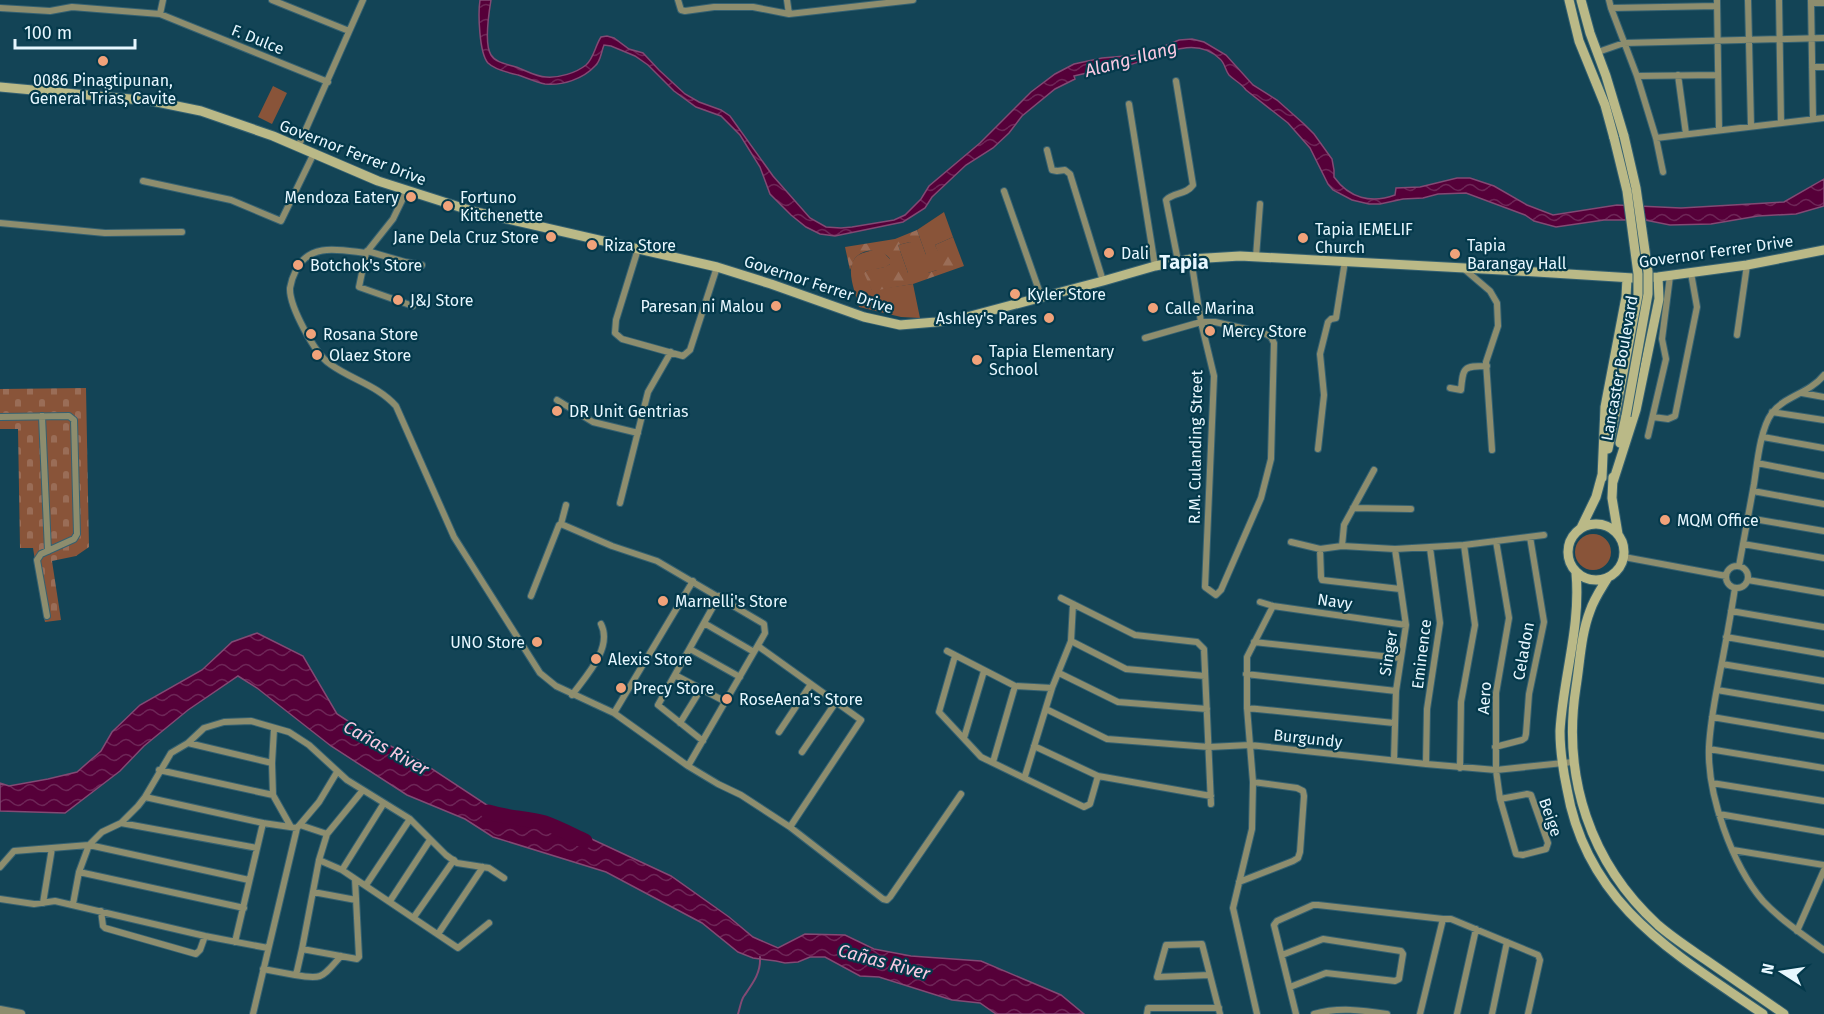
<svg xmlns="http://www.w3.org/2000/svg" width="1824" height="1014" font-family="'Fira Sans',sans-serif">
<defs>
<pattern id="forest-firs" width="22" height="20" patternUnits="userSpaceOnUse" patternTransform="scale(1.5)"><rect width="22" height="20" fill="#895439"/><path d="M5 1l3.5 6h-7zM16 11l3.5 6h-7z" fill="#9a6d57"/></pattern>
<pattern id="cemetery-stones" width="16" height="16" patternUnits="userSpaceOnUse" patternTransform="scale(1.5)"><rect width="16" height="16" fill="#895439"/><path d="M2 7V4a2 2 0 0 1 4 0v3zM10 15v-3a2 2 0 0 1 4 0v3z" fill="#9a6d57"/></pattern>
<pattern id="water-waves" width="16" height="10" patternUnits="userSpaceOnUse" patternTransform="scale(1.5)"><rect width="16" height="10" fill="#560039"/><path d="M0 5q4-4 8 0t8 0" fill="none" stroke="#6e2657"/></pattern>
</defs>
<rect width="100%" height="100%" fill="#134456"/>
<path fill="#895439" d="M273 86 287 93 272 124 258 117Z
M944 212 953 237 935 245 940 255 937 270 928 273H908L898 245 910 242 926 255 917 230Z
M873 250H881L890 259V264L886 267 866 271 865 273 872 290 913 284 920 318 901 317 859 307C856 294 845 270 855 258 859 253 867 252 873 250Z
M1575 552a18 18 0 1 1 36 0a18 18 0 1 1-36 0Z"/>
<path fill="url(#forest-firs)" d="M917 230 926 255 917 258 910 242 898 245 908 273H928L937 270 932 258 939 255 935 245 953 237 964 266 913 284 872 291 864 273 866 271C874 267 883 270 890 264V259C883 249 866 247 856 257 853 260 852 266 850 270L845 247 895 239Z"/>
<path fill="url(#cemetery-stones)" d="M86 388 89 547 76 556 52 561 61 620 45 622 33 548H20L18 429H0V389Z"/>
<path fill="url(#water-waves)" stroke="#824a74" stroke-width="1.5" d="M480 0H491C489 12 484 44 491 55 496 63 507 64 516 67 525 70 536 77 546 77 559 78 576 73 586 65 594 58 595 46 601 37L607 36 614 38 629 49 643 53 659 70 685 94 699 102 721 110 730 116 773 176 810 218 826 227 841 228 852 227 894 220 905 215 921 199 929 186 980 143 1031 92 1055 74 1074 64 1102 58 1137 55 1155 50 1179 40 1192 39 1204 42 1226 55 1253 85 1277 100 1304 124 1314 134 1332 159 1334 170V177C1349 198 1371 204 1395 195L1396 188 1420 187 1457 178H1470L1494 186 1527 205 1553 215 1617 205 1681 208 1784 202 1824 179V206L1796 214 1758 216 1711 224 1670 225 1645 220H1604L1556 227 1534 221 1525 215 1466 193 1438 194 1423 198 1403 199 1380 204H1369L1352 200 1333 190 1328 184 1310 148 1288 123 1246 90C1241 83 1235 81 1229 75 1225 70 1225 63 1220 59 1194 33 1157 58 1129 65 1110 69 1092 71 1074 76L1075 79 1055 89 1022 116 1009 133 993 148 966 165 932 197 925 208 903 222 835 236 820 234 806 227 791 215 770 194 760 167 740 135 721 116 696 107 674 91 648 65 635 56 611 46 604 45C601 52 601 61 595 66 583 79 562 86 545 84 536 82 527 78 518 75 509 73 495 70 488 63 479 53 478 13 480 0Z
M257 633 303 656 337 714 371 736 420 761 508 819 583 835 671 876 729 917 753 937 778 948 805 934 845 935 874 949 911 956 981 961 1061 995 1084 1014H996L980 1003 952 1000 879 977 860 976 825 957H810L798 962 785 963 776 961 753 958 738 952 702 923 606 872 493 837 465 819 407 795 331 746 257 688 238 676 188 710 144 746 120 771 65 813 0 811V783L9 786 48 779 77 772 101 751 112 732 140 705 202 670 232 642Z"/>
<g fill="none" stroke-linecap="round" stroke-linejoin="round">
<path stroke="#824a74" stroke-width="2" d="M738 1014C740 1008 741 1000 744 996 753 983 761 973 760 957"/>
<path stroke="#560039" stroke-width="15" d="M488 812C507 818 526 818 545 823 559 828 572 835 585 841"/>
<defs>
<path id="minor" d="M272 0 349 31
M678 0 681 10 685 11 714 7H753L789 14 913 0
M787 0 789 14
M1609 0 1611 8 1637 76 1656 138 1663 172
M1717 0 1719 130
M1748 0 1751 126
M1779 0 1781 123
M1811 0 1813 119
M1811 3H1824
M0 8 50 11 72 7 160 14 328 82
M1611 8 1717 6
M160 14 163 0
M1598 52 1624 43 1824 38
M1812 67H1824
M1678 75 1686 134
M1637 76 1718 75
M1176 81 1193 185C1186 195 1174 192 1166 200L1178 261
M1129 104 1155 266
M1656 138 1824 118
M298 147 363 0
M1047 150 1052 170 1057 171 1065 170 1070 174 1103 281
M143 181 231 200 281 221 314 153
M407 190 393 219 366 253C340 250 310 242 296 270 293 276 291 282 290 288 289 306 315 354 330 364 352 380 377 385 396 406L454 537 540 673 556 686 614 713 693 581
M1004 191 1041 296
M0 223 105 233 182 232
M638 249 616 320 615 333 622 339 683 356 690 350 717 267
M367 251 405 262 422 265
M366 253 359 287 413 306
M1256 257 1260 204
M1463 268 1490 291 1497 303 1498 326 1486 362 1492 450
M1737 335 1747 265
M1145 338 1201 322H1215L1264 333 1271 337 1274 343 1271 459 1261 498 1221 590 1216 595 1205 587 1214 376 1201 322 1191 259
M1450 388 1461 390C1463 367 1463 366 1487 366
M1802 393 1824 397
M557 400 593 422 638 433
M1772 412 1824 420
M42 416 48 551
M0 417 69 416 74 420 77 534 74 539 41 554 37 560 47 616
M1653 417 1668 419 1675 416 1697 307 1691 273
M1648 436 1666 359 1662 339 1670 276
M1763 437 1824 448
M1318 449 1324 395 1320 354 1328 322 1331 319 1336 318 1345 261
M1757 463 1824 476
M1753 491 1824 504
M620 503 648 392 671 352
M1353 508 1411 509
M1748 518 1824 531
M561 524 566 505
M1496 541 1509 618 1496 693V770L1500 799 1516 854 1523 855 1546 849 1548 843 1531 795 1527 794 1500 799
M1291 542 1320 549 1342 546 1395 549 1464 545 1544 535
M1743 544 1824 558
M1342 546 1344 525 1374 470
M1320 549 1321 577 1322 580 1400 589
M1624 557 1726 576
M1739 566C1744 539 1749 512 1754 484 1757 465 1760 429 1772 413 1783 397 1810 393 1824 375
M1726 577a11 11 0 1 1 22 0a11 11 0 1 1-22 0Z
M1748 580 1824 593
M1735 588C1730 620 1724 652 1718 683 1714 704 1710 726 1709 747 1707 794 1732 865 1763 901 1781 920 1803 935 1824 950
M531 596 559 525 561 524 612 546 657 561 764 624 765 633 688 766
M1061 598 1135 635 1197 642 1204 649 1211 804
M1260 602 1273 606 1406 625
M1731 611 1824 627
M704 623 754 652
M1726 637 1824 654
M1071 641 1126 669 1205 676
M1254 642 1400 658
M758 646 861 720 790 827
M690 649 740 677
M947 651 1015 686 1052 688
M955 656 939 712 981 757 1084 807 1090 804 1098 776
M1722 664 1824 681
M1059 673 1118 702 1207 709
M1246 674 1396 691
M675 675 726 702
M1717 690 1824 708
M572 695C586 676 613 648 601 624
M1247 708 1394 723
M1046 709 1107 739 1209 747 1250 745 1426 764 1496 770 1573 762
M614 713 688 766 718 784 741 795 790 827 883 899 887 900 890 897 961 794
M1712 717 1824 736
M680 723 701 689
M274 729 272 763 273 795 291 827
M779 732 811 684
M964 738 984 671
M703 741 658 705 719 596
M188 743 272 763
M1034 746 1098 776 1211 796
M1495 747 1522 740 1525 738 1526 734 1529 694 1544 622 1530 537
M1709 749 1824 768
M802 752 836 702
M1394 760 1396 691 1406 625 1395 549
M993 762 1015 686
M1426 764 1427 709 1440 623 1430 548
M1460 768 1461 702 1475 625 1464 545
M159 770 273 795
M1025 776 1052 688 1071 641 1073 604
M1712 783 1824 801
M145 797 263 823 297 828
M1719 814 1824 832
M121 823 257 848
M300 825 327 834
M1733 850 1824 865
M319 860 342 870 458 948 489 923
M0 867 14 851 89 845 249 880
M342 870 384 803
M79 872 244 908
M355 879 359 957 357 959 302 949 319 860 327 834 363 790
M1239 882 1293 861 1298 858 1300 852 1304 796 1303 791 1297 788 1253 782
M366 885 410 819
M313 892 356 900
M0 899 34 904 55 901 205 936 268 948
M390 901 430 840
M43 903 52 848
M73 904 79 872 89 845 102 832 121 823 138 806 145 797 171 753 188 743 204 728 224 722 251 721 289 732 309 745 347 780 410 819 446 855 457 863 489 868 504 878
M101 911 103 926 105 928 196 954 200 950 205 936
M414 917 454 860
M1797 931 1824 870
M438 934 483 867
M235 942 263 823
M1282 955 1323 939 1401 951 1403 954 1399 979 1395 981 1326 973 1290 987
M263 969 295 975 297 971 302 949
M295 975C324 980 322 977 341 956
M1210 975 1157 977 1166 945 1202 944 1220 1014
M253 1014 297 828 319 802 337 772
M1147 1014 1148 1008H1219
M1257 1014 1233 908 1252 829 1253 782 1247 708V657L1273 606
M1296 1014 1274 925 1277 921 1313 905H1318L1443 919H1451L1538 955 1540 960 1528 1014
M1314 1014C1338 1007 1362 1010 1387 1014
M1420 1014 1443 919
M1457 1014 1476 929
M1492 1014 1507 942"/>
<path id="tertiary" d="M0 1010 21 1014"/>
<path id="secondary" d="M1569 0 1579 41 1605 105 1614 138
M1581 0 1590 33 1606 76 1624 136
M0 87 152 101 201 111 273 136 378 181 472 211 717 267 771 284 864 317 900 325 936 322 963 318 1103 281 1155 266 1191 259 1240 256 1502 270 1633 278 1658 277 1747 265 1824 250
M1620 443 1626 416
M1608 449 1615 415
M1613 477 1612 498 1618 534
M1602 478 1605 407 1626 297 1627 278
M1613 482 1636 410 1659 299 1658 277
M1568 552a28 28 0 1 1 56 0a28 28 0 1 1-56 0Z
M1581 528 1596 497 1602 475
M1576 573C1581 627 1563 678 1560 731 1560 750 1563 770 1567 789 1587 905 1674 953 1763 1014
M1607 579C1601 589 1594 599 1590 611 1581 634 1580 662 1576 687 1562 777 1590 863 1658 925 1673 938 1690 949 1706 960 1732 978 1758 996 1784 1014"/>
</defs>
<use href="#minor" stroke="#356171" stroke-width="8"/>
<use href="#tertiary" stroke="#356171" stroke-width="10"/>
<use href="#secondary" stroke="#356171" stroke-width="11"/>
<use href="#minor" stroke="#8d8d6e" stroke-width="6"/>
<use href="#tertiary" stroke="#8d8d6e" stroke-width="8"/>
<use href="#secondary" stroke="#bab987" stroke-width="9"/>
<defs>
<path id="secondary-bridge" d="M1624 136 1636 188 1648 272V294L1626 416
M1614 138 1627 191 1638 274V295L1615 415"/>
</defs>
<use href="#secondary-bridge" stroke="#356171" stroke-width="11" stroke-linecap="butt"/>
<use href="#secondary-bridge" stroke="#bab987" stroke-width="9"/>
</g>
<g fill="#f0a27a" stroke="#04394b" stroke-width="2">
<circle cx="103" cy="61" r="6"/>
<circle cx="411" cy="197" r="6"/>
<circle cx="448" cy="206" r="6"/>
<circle cx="551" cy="237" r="6"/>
<circle cx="1303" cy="238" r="6"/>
<circle cx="592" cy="245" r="6"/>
<circle cx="1109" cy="253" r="6"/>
<circle cx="1455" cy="254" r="6"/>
<circle cx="298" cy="265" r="6"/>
<circle cx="1015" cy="294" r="6"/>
<circle cx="398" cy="300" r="6"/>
<circle cx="776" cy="306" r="6"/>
<circle cx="1153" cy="308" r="6"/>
<circle cx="1049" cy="318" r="6"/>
<circle cx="1210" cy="331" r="6"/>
<circle cx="311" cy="334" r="6"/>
<circle cx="317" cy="355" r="6"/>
<circle cx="977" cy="360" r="6"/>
<circle cx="557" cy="411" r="6"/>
<circle cx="1665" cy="520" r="6"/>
<circle cx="663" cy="601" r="6"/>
<circle cx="537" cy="642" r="6"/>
<circle cx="596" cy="659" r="6"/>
<circle cx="621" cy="688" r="6"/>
<circle cx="727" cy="699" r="6"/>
</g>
<g text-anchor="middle" stroke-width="4.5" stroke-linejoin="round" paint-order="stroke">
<g font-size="16" fill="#e7f7ff" stroke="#04394b">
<text transform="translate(258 39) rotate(22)" y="6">F. Dulce</text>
<text transform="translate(353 152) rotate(21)" y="6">Governor Ferrer Drive</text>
<text transform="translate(1716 251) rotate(-8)" y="6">Governor Ferrer Drive</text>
<text transform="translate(819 284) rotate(18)" y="6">Governor Ferrer Drive</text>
<text transform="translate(1619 368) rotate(-80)" y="6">Lancaster Boulevard</text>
<text transform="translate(1195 447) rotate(-89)" y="6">R.M. Culanding Street</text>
<text transform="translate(1335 601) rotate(8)" y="6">Navy</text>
<text transform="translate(1523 651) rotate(-80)" y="6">Celadon</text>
<text transform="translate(1388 653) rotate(-81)" y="6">Singer</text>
<text transform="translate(1421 654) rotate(-83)" y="6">Eminence</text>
<text transform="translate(1484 698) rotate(-86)" y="6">Aero</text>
<text transform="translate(1308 738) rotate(6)" y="6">Burgundy</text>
<text transform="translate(1551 817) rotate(71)" y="6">Beige</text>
</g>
<g font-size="16" fill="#e7f7ff" stroke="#04394b" text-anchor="start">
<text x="103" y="86" text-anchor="middle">0086 Pinagtipunan,<tspan x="103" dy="18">General Trias, Cavite</tspan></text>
<text x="399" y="203" text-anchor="end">Mendoza Eatery</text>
<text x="460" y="203">Fortuno<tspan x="460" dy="18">Kitchenette</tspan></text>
<text x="1315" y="235">Tapia IEMELIF<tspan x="1315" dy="18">Church</tspan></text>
<text x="539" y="243" text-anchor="end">Jane Dela Cruz Store</text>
<text x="604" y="251">Riza Store</text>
<text x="1467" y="251">Tapia<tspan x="1467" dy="18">Barangay Hall</tspan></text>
<text x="1121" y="259">Dali</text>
<text x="310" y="271">Botchok's Store</text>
<text x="1027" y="300">Kyler Store</text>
<text x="410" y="306">J&amp;J Store</text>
<text x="764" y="312" text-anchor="end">Paresan ni Malou</text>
<text x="1165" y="314">Calle Marina</text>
<text x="1037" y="324" text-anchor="end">Ashley's Pares</text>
<text x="1222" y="337">Mercy Store</text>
<text x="323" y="340">Rosana Store</text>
<text x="989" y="357">Tapia Elementary<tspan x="989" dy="18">School</tspan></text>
<text x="329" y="361">Olaez Store</text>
<text x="569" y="417">DR Unit Gentrias</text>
<text x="1677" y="526">MQM Office</text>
<text x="675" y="607">Marnelli's Store</text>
<text x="525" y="648" text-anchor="end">UNO Store</text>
<text x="608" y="665">Alexis Store</text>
<text x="633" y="694">Precy Store</text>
<text x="739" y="705">RoseAena's Store</text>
</g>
<g font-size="18" font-style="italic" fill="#fac9e2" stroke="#04394b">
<text transform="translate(1131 59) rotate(-15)" y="6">Alang-Ilang</text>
<text transform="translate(386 748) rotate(29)" y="6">Cañas River</text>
<text transform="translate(884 962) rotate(15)" y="6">Cañas River</text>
</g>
<g font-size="20" font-weight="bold" fill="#e7f7ff" stroke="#04394b">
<text x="1184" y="269">Tapia</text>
</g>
</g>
<g transform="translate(1782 972) rotate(282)" stroke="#04394b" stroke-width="4.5" paint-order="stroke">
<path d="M0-4.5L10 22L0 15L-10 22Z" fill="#e7f7ff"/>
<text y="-9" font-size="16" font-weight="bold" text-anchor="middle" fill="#e7f7ff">N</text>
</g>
<path d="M15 39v9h120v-9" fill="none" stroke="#e7f7ff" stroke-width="3"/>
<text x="24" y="39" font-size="18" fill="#e7f7ff" stroke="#04394b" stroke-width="4.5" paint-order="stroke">100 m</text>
</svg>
